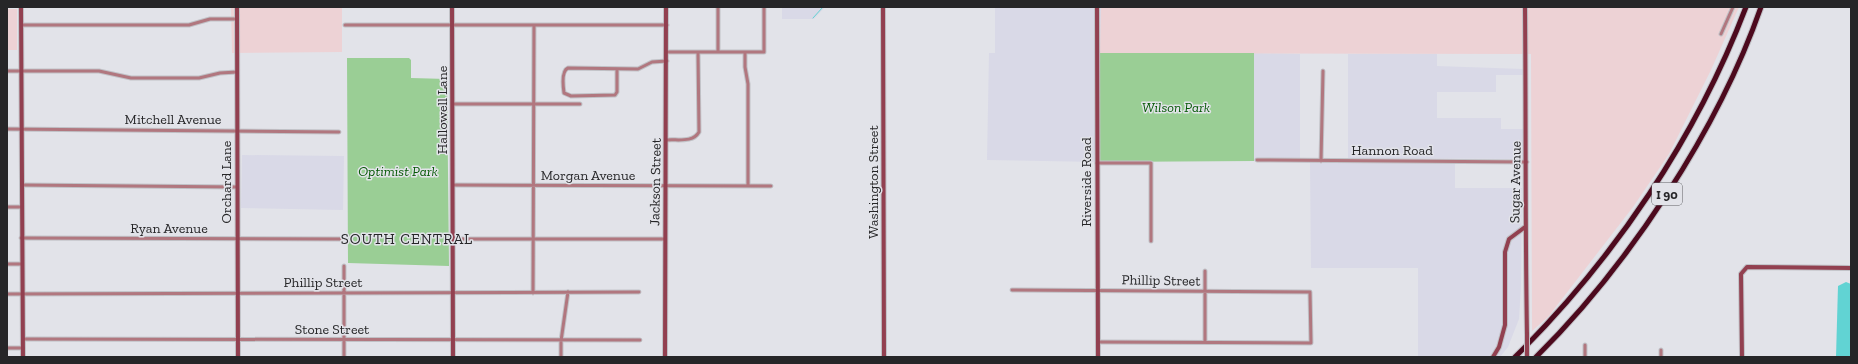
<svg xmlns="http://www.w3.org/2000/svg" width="1858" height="364" font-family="'Zilla Slab',serif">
<rect width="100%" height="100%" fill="#e2e3e9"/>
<path fill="#d9d9e7" d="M782 7H825L814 19H782Z
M995 7H1101L1099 162 987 160 989 53H995Z
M1254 53 1300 54V162L1254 161Z
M1348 54H1437V66L1523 69 1524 75H1496V92H1437V118H1501V129H1524V159L1348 158Z
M242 155 344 156 343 210 241 208Z
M1310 162 1455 163V188H1522L1521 287 1519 319 1508 347 1500 357H1418V268H1311Z"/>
<path fill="#edd2d5" d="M231 7H342V52L232 53Z
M1101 7H1739L1711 70 1669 154 1633 207 1548 317 1532 331 1531 54 1100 53Z
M7 9H17V50H7Z"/>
<path fill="#9ace95" d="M1100 53H1254V161L1099 162Z
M347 58H409L411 60V78L447 79 449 266 348 263Z"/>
<path fill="#61d3d3" d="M1846 282 1851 284V357H1836L1838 286Z"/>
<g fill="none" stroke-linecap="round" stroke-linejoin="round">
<path stroke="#61d3d3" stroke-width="1" d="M813 18 823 7"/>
<defs>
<path id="street" d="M718 7V52
M22 25H189L210 19H237
M345 25H667
M1721 34 1733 7
M667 52H764V7
M745 52V67L748 84V186
M617 69V92L615 95 571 96 564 93C563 86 561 71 568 68L638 69 652 62 667 61
M7 71H99L131 78H199L220 73 237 72
M453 104H580
M7 129 339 132
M667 140C677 139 693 143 699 132L698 52
M1257 160 1527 162
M1321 161 1323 71
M1097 163H1151V241
M22 185 237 187
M453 185 771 186
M7 207H21
M21 238 341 239
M454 239H665
M7 264H22
M1205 271V342
M1012 290 1310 292 1311 343 1098 342
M533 293 534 25
M7 294 639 292
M23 339 640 340
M1585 345V357
M7 348H23
M1661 350V357
M344 357V266
M561 357V341L568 292"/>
<path id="secondary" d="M21 7 23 357
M237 7 238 357
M452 7 453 357
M883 7 884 357
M1097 7 1098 357
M1525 7C1526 116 1525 225 1527 334
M665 357 666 7
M1493 357 1499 347 1505 325V252L1509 239 1525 227
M1742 357 1741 274 1747 267 1851 268"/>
<path id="highway" d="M1515 357C1615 258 1696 138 1746 7
M1536 357C1629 265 1718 130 1761 7"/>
</defs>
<use href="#street" stroke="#c0c1c6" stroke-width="5"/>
<use href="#secondary" stroke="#c0c1c6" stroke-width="6"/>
<use href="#highway" stroke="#c0c1c6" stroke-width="7"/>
<use href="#street" stroke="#b1777f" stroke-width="3"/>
<use href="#secondary" stroke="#924050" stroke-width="4"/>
<use href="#highway" stroke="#4d0a1e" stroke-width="5"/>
<defs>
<path id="secondary-bridge" d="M1527 334V357"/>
</defs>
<use href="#secondary-bridge" stroke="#c0c1c6" stroke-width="6" stroke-linecap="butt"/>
<use href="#secondary-bridge" stroke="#924050" stroke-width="4"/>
</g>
<g text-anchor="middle" stroke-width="3" stroke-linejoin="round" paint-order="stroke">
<rect fill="#e2e3e9" stroke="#5e5f62" stroke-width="1" x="1652" y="183" width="30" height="22" rx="3"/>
<g font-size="13" font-weight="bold" fill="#262628">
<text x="1667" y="199">I 90</text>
</g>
<g font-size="14" font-style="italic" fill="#025702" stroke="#e2e3e9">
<text x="1176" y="112">Wilson Park</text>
<text x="398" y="176">Optimist Park</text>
</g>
<g font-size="14" fill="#262628" stroke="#e2e3e9">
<text transform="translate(442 110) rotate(-90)" y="5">Hallowell Lane</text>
<text x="173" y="124">Mitchell Avenue</text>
<text x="1392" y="155">Hannon Road</text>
<text x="588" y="180">Morgan Avenue</text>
<text transform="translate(226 182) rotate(-90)" y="5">Orchard Lane</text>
<text transform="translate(655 182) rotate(-89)" y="5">Jackson Street</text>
<text transform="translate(873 182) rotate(-90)" y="5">Washington Street</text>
<text transform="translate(1086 182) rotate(-90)" y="5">Riverside Road</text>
<text transform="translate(1515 182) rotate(-89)" y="5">Sugar Avenue</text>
<text x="169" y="233">Ryan Avenue</text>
<text transform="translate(1161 280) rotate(1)" y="5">Phillip Street</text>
<text x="323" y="287">Phillip Street</text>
<text x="332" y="334">Stone Street</text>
</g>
<g font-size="15" letter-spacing="1" fill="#262628" stroke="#e2e3e9">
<text x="407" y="244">SOUTH CENTRAL</text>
</g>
</g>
<rect width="1858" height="364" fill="none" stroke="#262628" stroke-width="16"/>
</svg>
